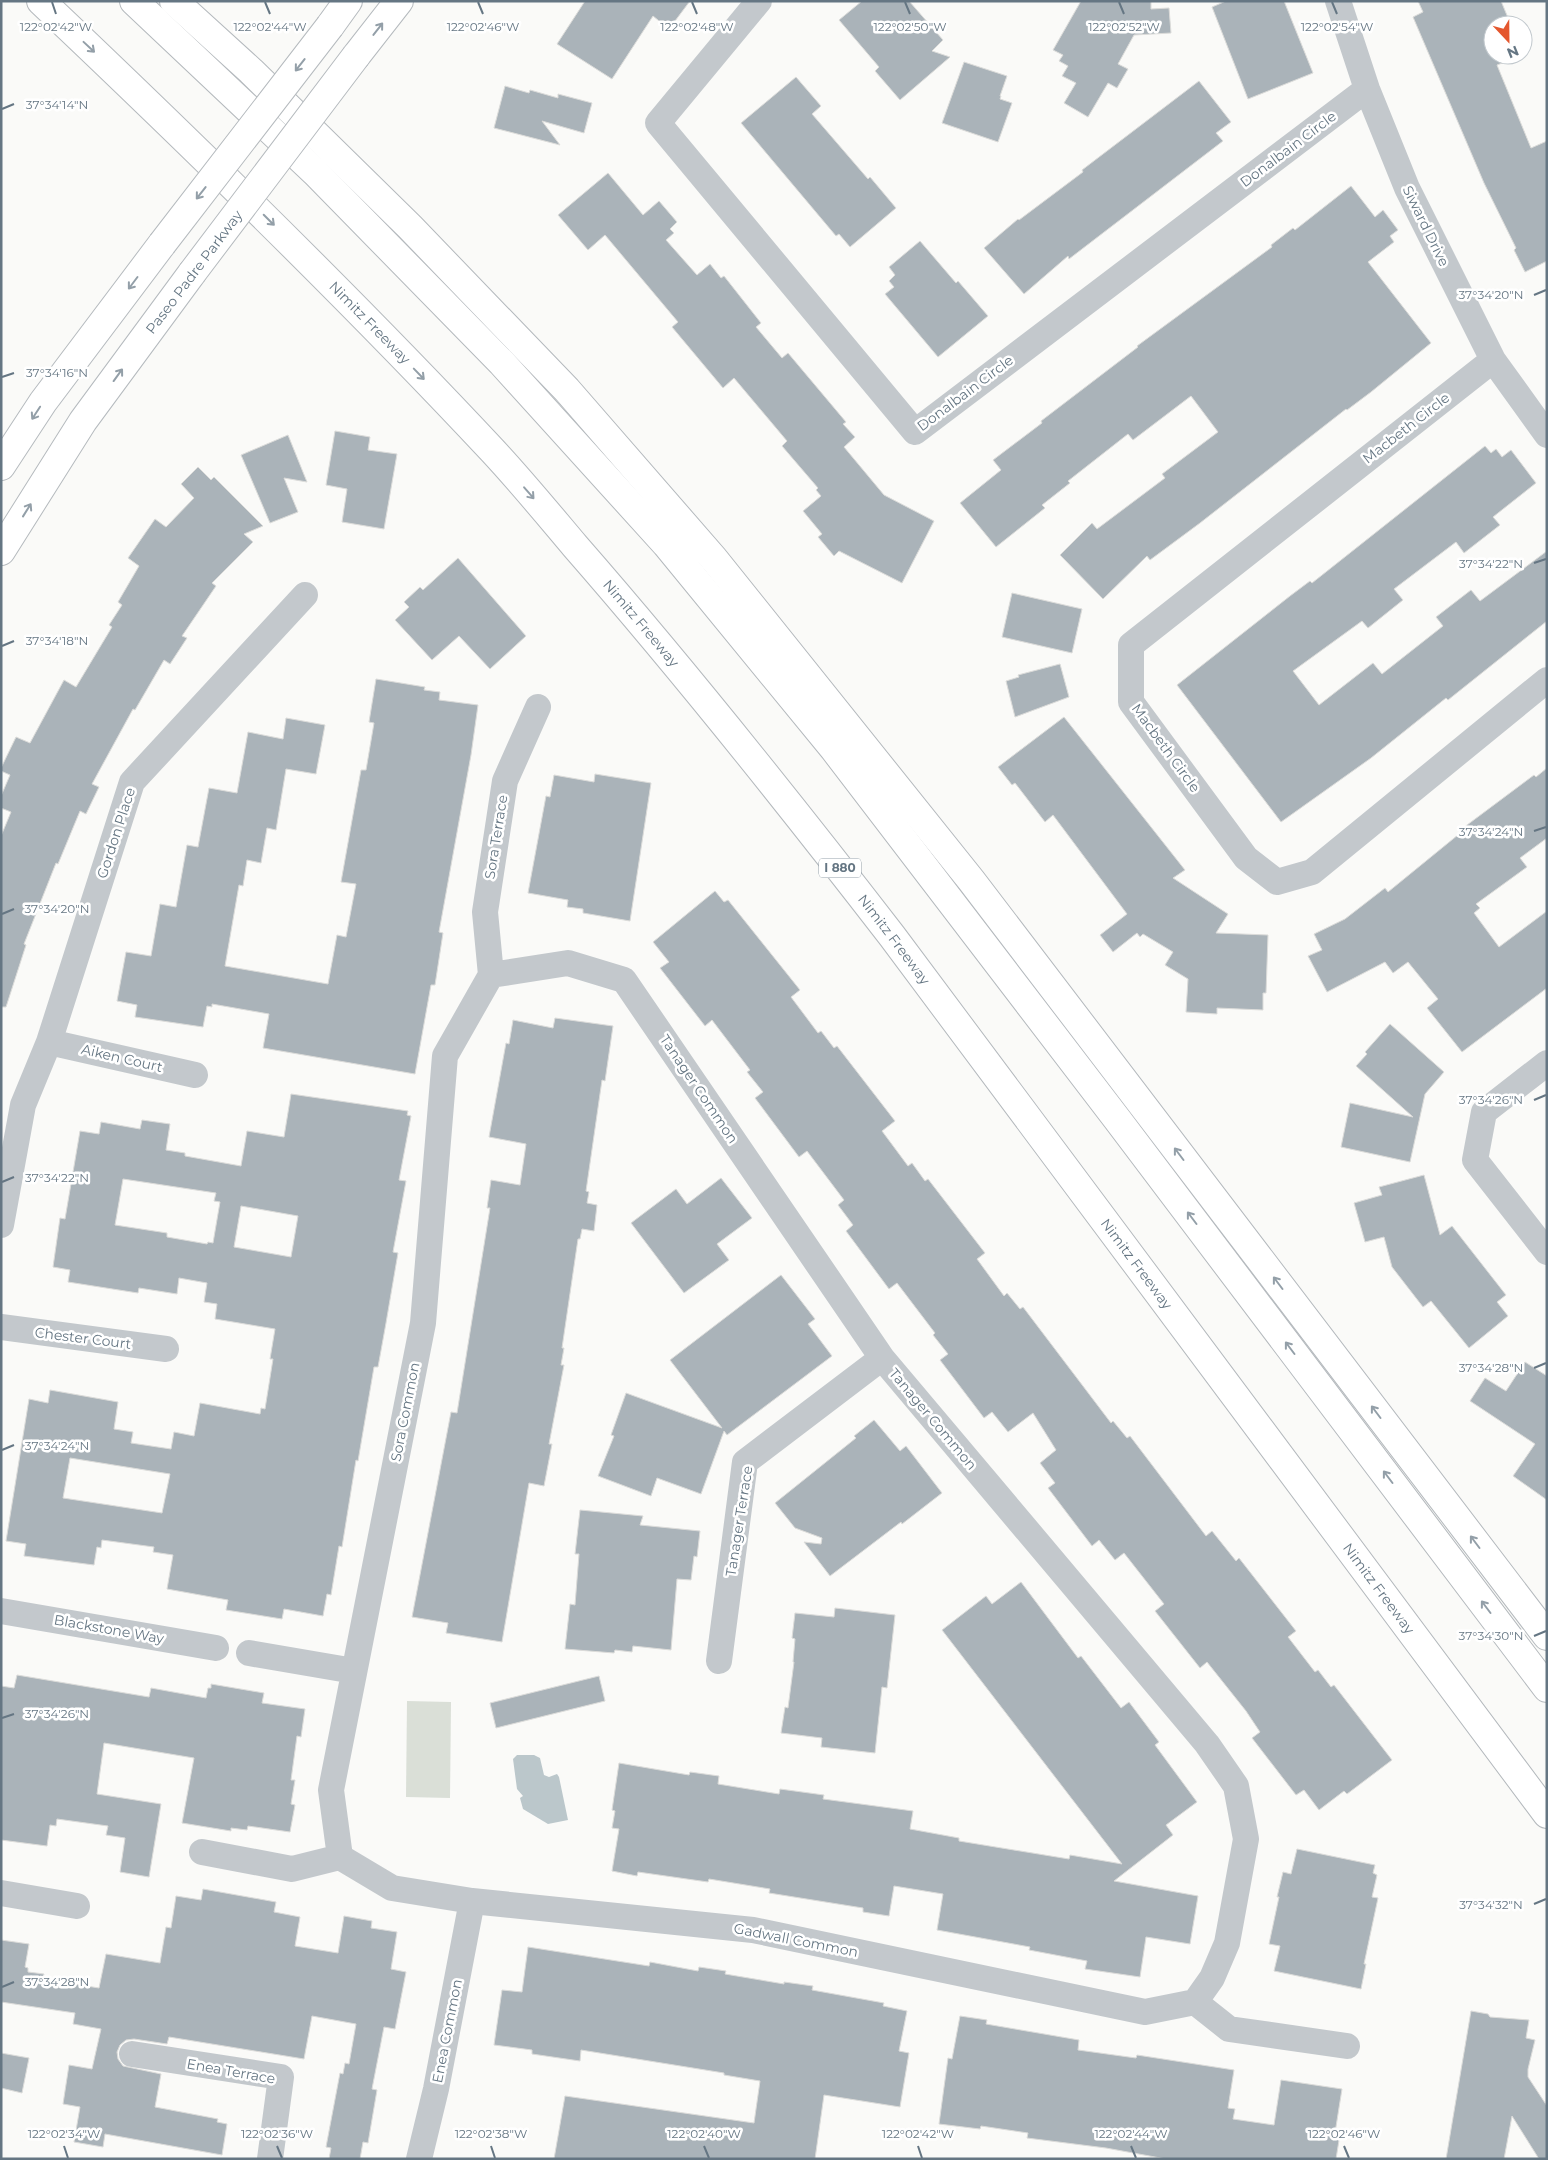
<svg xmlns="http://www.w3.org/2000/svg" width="1548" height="2160" font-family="Montserrat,sans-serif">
<rect width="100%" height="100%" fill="#fafaf8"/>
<path fill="#dadfd7" d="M407 1701 451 1702 450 1798 406 1797Z"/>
<path fill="#bbc7cb" d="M517 1755H534L540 1758 544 1775 549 1777 557 1774 559 1777 568 1820 548 1824 523 1809 520 1798 523 1796 517 1789 513 1759Z"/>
<path fill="#aab3b9" stroke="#dcdcda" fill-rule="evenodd" d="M585 1H690L669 29 653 16 612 79 557 44Z
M862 1H909L943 40 932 51 950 57 900 100 875 71 879 67 839 20Z
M1081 1H1151V9L1169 8 1171 33 1134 35 1118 64 1128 69 1117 88 1108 83 1088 117 1064 103 1076 83 1062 76 1068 66 1059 61 1063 55 1053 50Z
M1226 1H1284L1313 73 1248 99 1212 7Z
M1418 1H1501L1511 25H1493V55H1509L1510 60 1497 65 1531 148 1547 141V261L1525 272 1514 250 1516 248 1484 183 1413 17 1423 12Z
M964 62 1007 76 1000 96H1001L1000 99 1012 103 998 142 942 123Z
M796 77 821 106 812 114 868 179 870 177 896 208 850 247 839 234 836 236 741 123Z
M1199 81 1231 122 1216 133 1223 141 1069 259 1068 256 1024 294 984 248 1018 219 1019 220 1083 172 1082 170Z
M505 86 529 93 530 90 558 98V94L592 103 584 133 542 121 560 145 494 128Z
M608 173 643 215 659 201 677 222 670 229 674 233 666 240 697 275 710 264 721 278 724 276 761 323 756 327 782 358 788 353 846 422 843 424 855 437 844 447 884 495 934 521 902 583 839 551 834 556 818 537 822 534 803 511 821 496 816 490 818 488 782 446 787 441 734 378 723 388 672 327 678 322 605 235 588 250 558 215Z
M1351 186 1375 217 1383 210 1398 230 1390 236 1394 242 1368 262 1431 343 1371 392 1347 410 1346 409 1200 523 1150 560 1147 556 1103 599 1060 555 1092 523 1097 529 1165 478 1162 474 1218 432 1191 396 1133 440 1128 434 1068 481 1070 483 1042 505 1045 508 996 547 960 503 1001 470 993 460 1042 423 1041 421 1138 347 1137 346 1272 247 1271 245 1293 228 1295 230Z
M920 241 956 283 958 281 988 316 938 357 885 294 894 287 889 281 895 275 889 267Z
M335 431 370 437 368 450 397 454 384 529 342 522 347 489 326 485Z
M288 435 307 482 284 478 298 512 270 523 241 455Z
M1485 446 1491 453 1496 449 1502 457 1511 450 1536 483 1493 517 1500 525 1464 553 1456 542 1394 589 1403 600 1368 628 1362 621 1293 671 1319 705 1373 663 1382 674 1443 626 1436 617 1471 590 1480 601 1547 551V621L1448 700 1446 698 1371 758 1281 822 1177 685 1290 596 1310 581 1312 583Z
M198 467 211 480 214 477 263 526 244 534 253 542 212 583 216 586 182 636 187 638 170 664 164 660 135 710 133 709 92 784 99 787 86 814 80 811 58 864 56 863 24 944 26 945 6 1007H1V836L11 812 1 808V796L10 775 1 771V768L16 737 30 743 64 680 76 687 112 627 109 625 122 605 118 602 139 566 128 558 155 519 166 527 194 498 181 484Z
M458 558 526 636 490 669 459 636 432 660 395 620 409 607 404 602 420 587 423 590Z
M1012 593 1082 609 1072 653 1002 637Z
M1060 664 1069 697 1015 717 1006 681 1019 677 1018 675Z
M376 679 425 687 424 690 440 692 439 700 478 705 471 755 439 932 443 933 435 985H431L415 1074 263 1048 269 1014 212 1004V1007L207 1006 203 1027 135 1017 137 1005 117 1001 126 952 151 956 160 904 176 907 187 845 198 847 209 788 237 793 248 732 283 739 286 718 325 725 316 774 286 769 276 830 267 828 261 863 247 860 243 886 239 885 225 966 328 984 337 935 346 937 356 884 341 882 361 770H366L374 723 369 722Z
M1064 717 1185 870 1173 878 1228 914 1216 933 1268 935 1266 993H1263V1010L1217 1008V1014L1186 1012 1188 979 1165 965 1173 952 1143 934 1140 937 1137 933 1113 952 1100 935 1127 914 1053 815 1045 822 1015 783 1012 785 998 767Z
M1547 768V838L1520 858 1527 867 1476 904 1480 908 1474 913 1499 947 1547 911V988L1462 1052 1427 1008 1438 999 1408 962 1393 973 1385 962 1327 992 1308 956 1322 950 1314 934 1345 919 1385 888 1388 892 1464 830 1463 828 1534 775 1536 777Z
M595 774 651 783 630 921 583 913V909L567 907 568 900 528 893 546 796 550 797 554 775 594 782Z
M715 891 724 902 728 900 800 990 791 997 818 1033 821 1031 834 1048 837 1046 895 1121 882 1131 908 1166 912 1163 925 1181 928 1179 985 1253 977 1259 1004 1296 1007 1293 1020 1309 1023 1307 1111 1423 1113 1421 1127 1438 1130 1436 1206 1536 1212 1531 1236 1561 1239 1558 1296 1631 1288 1637 1315 1672 1318 1670 1331 1687 1334 1685 1392 1760 1347 1794 1344 1791 1319 1810 1304 1790 1296 1795 1252 1738 1260 1732 1246 1711 1207 1662 1200 1668 1155 1611 1164 1604 1124 1553 1115 1560 1099 1540 1092 1546 1048 1488 1055 1483 1040 1463 1056 1450 1033 1413 1008 1432 992 1412 984 1418 940 1360 948 1354 933 1335 935 1333 897 1283 889 1289 846 1231 853 1225 838 1205 844 1200 807 1151 799 1157 755 1098 763 1092 747 1072 750 1070 712 1020 705 1026 660 968 669 962 653 942Z
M555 1018 613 1026 605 1081 602 1080 586 1191 589 1192 587 1203 597 1205 594 1231 582 1229 580 1239H578L562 1348H564L561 1365H564L549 1444H552L544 1486 529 1483 502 1642 446 1633 448 1623 412 1617 451 1412 457 1413 490 1208H487L491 1180 520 1185 526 1144 489 1137 506 1043 509 1044 513 1020 553 1028Z
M1390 1024 1444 1072 1425 1094 1410 1162 1341 1147 1350 1103 1413 1117 1356 1066 1367 1054 1365 1052Z
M291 1094 408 1111 407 1115 411 1116 399 1180 406 1181 393 1252 398 1253 386 1323 378 1367H374L358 1461 356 1460 342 1547 339 1546 331 1595 327 1594 323 1616 284 1609 282 1619 226 1610 228 1600 167 1589 173 1555 153 1552 154 1547 102 1540 101 1548 97 1547 94 1565 24 1556 26 1544 6 1541 29 1399 48 1403 50 1390 118 1402 114 1429 133 1432 131 1443 171 1449 174 1432 194 1436 200 1403 260 1414 261 1408 265 1409 273 1359H270L275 1329 215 1319 217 1304 204 1302 207 1283 179 1278 177 1294 139 1288 138 1293 68 1282 70 1270 53 1267 60 1218 65 1219 80 1131 99 1134 101 1122 140 1129 142 1120 170 1124 166 1150 185 1153V1156L241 1166 247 1131 284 1137ZM123 1179 216 1193 214 1201 220 1202 213 1243 208 1242 207 1244 167 1237V1233L115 1225ZM241 1206 298 1216 291 1257 234 1247ZM70 1458 170 1474 162 1513 63 1498Z
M1424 1175 1440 1235 1452 1226 1506 1295 1497 1302 1508 1316 1469 1348 1431 1301 1423 1307 1392 1267 1384 1237 1365 1242 1354 1203 1382 1195 1379 1187Z
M721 1178 752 1218 717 1244 729 1260 684 1293 631 1223 676 1189 687 1204Z
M781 1275 815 1319 808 1324 832 1356 727 1435 724 1431 701 1494 657 1478 651 1496 598 1476 614 1436 611 1435 626 1393 722 1428 670 1360Z
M1525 1362 1547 1376V1500L1513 1476 1535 1444 1470 1401 1485 1378 1506 1391Z
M874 1420 900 1451 906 1446 942 1493 902 1524 901 1522 830 1576 804 1542 821 1544 822 1538 795 1528 775 1503 856 1438 854 1436Z
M580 1510 643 1516 640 1525 700 1531 697 1557 694 1556 691 1580 677 1579 671 1650 633 1646 632 1652 615 1650 614 1653 565 1649 570 1604 575 1605 579 1554H575Z
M1021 1582 1078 1658 1081 1656 1121 1708 1129 1702 1159 1742 1155 1745 1197 1802 1166 1825 1173 1835 1114 1881 1198 1896 1190 1944 1146 1937 1140 1977 1085 1969 1087 1961 1029 1950 1030 1947 937 1930 943 1894 894 1886 889 1916 863 1912V1908L769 1893 770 1889 709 1879 708 1882 638 1872 637 1876 612 1871 619 1829 612 1828 615 1811 612 1810 619 1763 689 1775 690 1772 719 1776 718 1784 779 1794 780 1789 824 1795 823 1799 913 1811 910 1829 959 1838V1841L1069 1859 1070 1855 1122 1864 942 1630 986 1596 992 1604Z
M835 1608 895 1615 887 1688 882 1687 875 1753 821 1747 822 1738 781 1733 785 1707 788 1708 794 1662H793L795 1639 792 1638 795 1613 834 1617Z
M17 1675 149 1697 151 1688 206 1698 208 1688H211V1684L264 1693 262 1703 305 1709 301 1737 297 1736 291 1780H295L291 1804 295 1805 290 1832 248 1826 247 1830 231 1828V1831L182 1823 194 1758 104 1743 97 1794 161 1804 149 1877 120 1872 125 1838 106 1835 108 1826 57 1819 56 1826 50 1825 47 1846 1 1840V1686L14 1688Z
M599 1676 605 1701 496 1728 490 1703Z
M1297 1849 1375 1865 1373 1873 1377 1875 1372 1897 1378 1898 1364 1964H1366L1361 1989 1274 1971 1280 1946 1269 1944 1279 1897H1277L1283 1872 1291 1874Z
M203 1889 276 1902 274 1912 300 1917 295 1946 338 1953 344 1916 372 1921 371 1928 397 1932 391 1969 406 1972 395 2029 384 2027 372 2089 377 2090 368 2143 363 2142 360 2159H329L331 2148 326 2147 340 2073 343 2074 345 2063 349 2064 356 2024 312 2016 304 2059 169 2037 167 2044 134 2039 126 2040 120 2045 117 2052 118 2059 123 2066 161 2074 155 2107 218 2119 217 2122 227 2124 222 2155 105 2134 103 2147 74 2142 80 2107 63 2104 69 2065 92 2069 101 2029 73 2024 75 2013 1 2002V1940L29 1944 25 1967 28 1968V1972L44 1974 43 1979 99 1988 106 1954 160 1963 166 1927 171 1928 176 1896 201 1900Z
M528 1947 649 1966 650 1962 698 1971 699 1967 726 1971 725 1974 784 1984V1982L813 1986 812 1990 884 2003 883 2006 907 2011 899 2051 909 2053 900 2107 824 2095 815 2159H554L565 2096 754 2123 760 2081 724 2075V2073L581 2050 580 2061 532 2054V2050L494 2045 502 1990 522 1992Z
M1471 2011 1488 2014 1490 2017 1529 2020 1526 2038 1535 2040 1528 2069V2077L1547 2106V2159H1539L1512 2116 1504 2159H1446Z
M960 2016 987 2020 986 2024 1079 2040 1078 2050 1136 2058 1137 2055 1234 2070 1228 2108 1235 2109 1233 2119 1274 2125 1281 2080 1342 2089 1335 2133 1340 2134 1336 2159H1166L1106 2148 1027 2138 1028 2133 981 2126 980 2129 939 2124 948 2058 952 2059Z
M1 2053 29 2058 22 2093 1 2088Z"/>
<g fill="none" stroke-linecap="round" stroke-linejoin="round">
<defs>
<path id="major" d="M330 26 348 1
M356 56 399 1
M1 466 43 402 162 244
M1 551 83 421 192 273"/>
<g id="highway">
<path id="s1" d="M41 1C195 147 347 295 492 450 521 481 548 514 575 546 686 673 790 804 892 936L1547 1814"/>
<path d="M134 1 315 172 502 363 666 544 834 749 1117 1119 1547 1688"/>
<path d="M174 1 251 71 410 227 567 390 714 559 971 880 1547 1636"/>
</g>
</defs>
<use href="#major" stroke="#b5babe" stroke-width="30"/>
<use href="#highway" stroke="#b4b9bd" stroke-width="30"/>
<path stroke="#c3c8cc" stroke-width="26" d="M759 1 658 123 915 432 1367 89
M1338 1 1367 89 1407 188 1493 360 1547 435
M1493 360 1131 645V702L1246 858 1277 882 1312 872 1547 680
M491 975 485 912 505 781 538 707
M49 1042 195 1075
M1547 1063 1484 1112 1475 1160 1547 1252
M1 1225 23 1105 49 1042 132 782 305 595
M1 1327 166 1349
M1 1611 216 1648
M249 1653 354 1671
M719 1661 745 1462 882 1358
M202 1852 292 1869 340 1857
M340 1857 392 1888 472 1901 753 1930 1145 2012 1195 2002 1212 1978 1227 1943 1246 1839 1236 1786 1207 1744 882 1358 624 980 568 963 491 975
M340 1857 331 1790 423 1323 445 1056 491 975
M1 1893 77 1906
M1195 2002 1229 2029 1347 2046
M132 2054 281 2077 270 2159
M419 2159 436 2089 472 1901"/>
<use href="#major" stroke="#fff" stroke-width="28"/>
<use href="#highway" stroke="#fff" stroke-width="28"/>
<defs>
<path id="major-bridge" d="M162 244 330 26
M192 273 356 56"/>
</defs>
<use href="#major-bridge" stroke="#b5babe" stroke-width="30" stroke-linecap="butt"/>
<use href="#major-bridge" stroke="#fff" stroke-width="28"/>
</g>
<defs><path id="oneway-shaft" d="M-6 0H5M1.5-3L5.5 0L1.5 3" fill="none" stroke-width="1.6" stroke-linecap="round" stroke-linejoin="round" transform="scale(1.25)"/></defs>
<g stroke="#939fa8">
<use href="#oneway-shaft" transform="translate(378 29) rotate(-52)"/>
<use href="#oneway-shaft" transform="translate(89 47) rotate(43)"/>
<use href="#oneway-shaft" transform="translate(300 65) rotate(128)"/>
<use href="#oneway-shaft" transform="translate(201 193) rotate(128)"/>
<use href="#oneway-shaft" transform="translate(269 220) rotate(45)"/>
<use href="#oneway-shaft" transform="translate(133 283) rotate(127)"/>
<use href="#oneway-shaft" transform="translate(419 374) rotate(46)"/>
<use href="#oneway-shaft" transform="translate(118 375) rotate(-54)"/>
<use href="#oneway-shaft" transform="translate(36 413) rotate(123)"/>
<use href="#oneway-shaft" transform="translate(529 493) rotate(49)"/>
<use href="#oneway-shaft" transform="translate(27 510) rotate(-58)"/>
<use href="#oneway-shaft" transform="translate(1179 1154) rotate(-127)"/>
<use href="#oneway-shaft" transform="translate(1192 1218) rotate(-127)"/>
<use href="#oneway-shaft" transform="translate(1278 1283) rotate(-127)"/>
<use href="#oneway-shaft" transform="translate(1290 1348) rotate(-127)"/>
<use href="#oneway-shaft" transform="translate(1376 1412) rotate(-127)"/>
<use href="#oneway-shaft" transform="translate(1388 1477) rotate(-127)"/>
<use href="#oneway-shaft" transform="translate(1475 1542) rotate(-127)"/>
<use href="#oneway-shaft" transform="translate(1486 1607) rotate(-127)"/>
</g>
<path fill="none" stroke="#657683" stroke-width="2" d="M52 2 56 14M265 2 270 14M478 2 483 14M692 2 697 14M905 2 910 14M1119 2 1124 14M1332 2 1337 14M2 109 14 104M1534 295 1546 290M2 377 14 373M1534 563 1546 559M2 646 14 641M1534 831 1546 827M2 914 14 909M1534 1100 1546 1095M2 1182 14 1177M1534 1368 1546 1363M2 1450 14 1445M1534 1636 1546 1631M2 1718 14 1714M1534 1904 1546 1899M2 1987 14 1982M64 2146 68 2158M277 2146 282 2158M491 2146 495 2158M704 2146 709 2158M918 2146 922 2158M1131 2146 1136 2158M1344 2146 1349 2158"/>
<g text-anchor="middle" stroke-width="5" stroke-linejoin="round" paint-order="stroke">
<rect fill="#fff" stroke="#939fa8" stroke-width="1" x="819" y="858.5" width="42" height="19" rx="4"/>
<g font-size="12" font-weight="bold" fill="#657683">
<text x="840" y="872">I 880</text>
</g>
<g font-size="14" fill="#657683" stroke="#fff">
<text transform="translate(1288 149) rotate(-37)" y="5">Donalbain Circle</text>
<text transform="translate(1426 226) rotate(64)" y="5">Siward Drive</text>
<text transform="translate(194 272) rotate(-53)" y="5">Paseo Padre Parkway</text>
<text dy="5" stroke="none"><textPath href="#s1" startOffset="460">Nimitz Freeway</textPath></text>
<text transform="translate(965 393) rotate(-37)" y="5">Donalbain Circle</text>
<text transform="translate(1406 428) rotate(-38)" y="5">Macbeth Circle</text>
<text dy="5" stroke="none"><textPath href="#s1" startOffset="865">Nimitz Freeway</textPath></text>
<text transform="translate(1166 748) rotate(54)" y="5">Macbeth Circle</text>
<text transform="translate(116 833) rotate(-72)" y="5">Gordon Place</text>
<text transform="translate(496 837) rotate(-81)" y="5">Sora Terrace</text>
<text dy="5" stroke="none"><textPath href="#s1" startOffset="1270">Nimitz Freeway</textPath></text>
<text transform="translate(122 1058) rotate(13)" y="5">Aiken Court</text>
<text transform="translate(699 1089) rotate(56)" y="5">Tanager Common</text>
<text dy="5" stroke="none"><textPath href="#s1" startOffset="1675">Nimitz Freeway</textPath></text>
<text transform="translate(83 1338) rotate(7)" y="5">Chester Court</text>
<text transform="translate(405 1412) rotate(-79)" y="5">Sora Common</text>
<text transform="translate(933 1419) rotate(50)" y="5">Tanager Common</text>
<text transform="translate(739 1521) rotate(-81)" y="5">Tanager Terrace</text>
<text dy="5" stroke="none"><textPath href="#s1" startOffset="2080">Nimitz Freeway</textPath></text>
<text transform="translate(109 1629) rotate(10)" y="5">Blackstone Way</text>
<text transform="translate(796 1940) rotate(11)" y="5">Gadwall Common</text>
<text transform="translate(447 2031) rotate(-79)" y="5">Enea Common</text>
<text transform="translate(231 2071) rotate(10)" y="5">Enea Terrace</text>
</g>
</g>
<g font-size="12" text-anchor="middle" fill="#657683" stroke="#fff" stroke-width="5" stroke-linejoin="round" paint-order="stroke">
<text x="270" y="31">122°02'44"W</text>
<text x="483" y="31">122°02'46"W</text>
<text x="697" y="31">122°02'48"W</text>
<text x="910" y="31">122°02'50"W</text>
<text x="1124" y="31">122°02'52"W</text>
<text x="56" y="31">122°02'42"W</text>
<text x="1337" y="31">122°02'54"W</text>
<text x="57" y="109">37°34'14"N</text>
<text x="1491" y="299">37°34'20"N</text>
<text x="57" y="377">37°34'16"N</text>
<text x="1491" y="568">37°34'22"N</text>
<text x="57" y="645">37°34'18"N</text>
<text x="1491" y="836">37°34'24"N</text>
<text x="57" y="913">37°34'20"N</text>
<text x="1491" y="1104">37°34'26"N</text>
<text x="57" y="1182">37°34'22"N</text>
<text x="1491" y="1372">37°34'28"N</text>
<text x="57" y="1450">37°34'24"N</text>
<text x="1491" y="1640">37°34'30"N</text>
<text x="57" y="1718">37°34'26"N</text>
<text x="1491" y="1909">37°34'32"N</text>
<text x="57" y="1986">37°34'28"N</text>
<text x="64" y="2138">122°02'34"W</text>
<text x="277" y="2138">122°02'36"W</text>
<text x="491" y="2138">122°02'38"W</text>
<text x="704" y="2138">122°02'40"W</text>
<text x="918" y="2138">122°02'42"W</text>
<text x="1131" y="2138">122°02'44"W</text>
<text x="1344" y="2138">122°02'46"W</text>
</g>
<rect width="1548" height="2160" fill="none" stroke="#657683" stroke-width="5"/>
<g transform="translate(1508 40) rotate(158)"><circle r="24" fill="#ffffff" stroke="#c1c8cd"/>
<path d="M0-4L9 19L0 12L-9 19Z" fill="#e4572e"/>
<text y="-8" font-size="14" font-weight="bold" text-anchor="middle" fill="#657683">N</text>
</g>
</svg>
